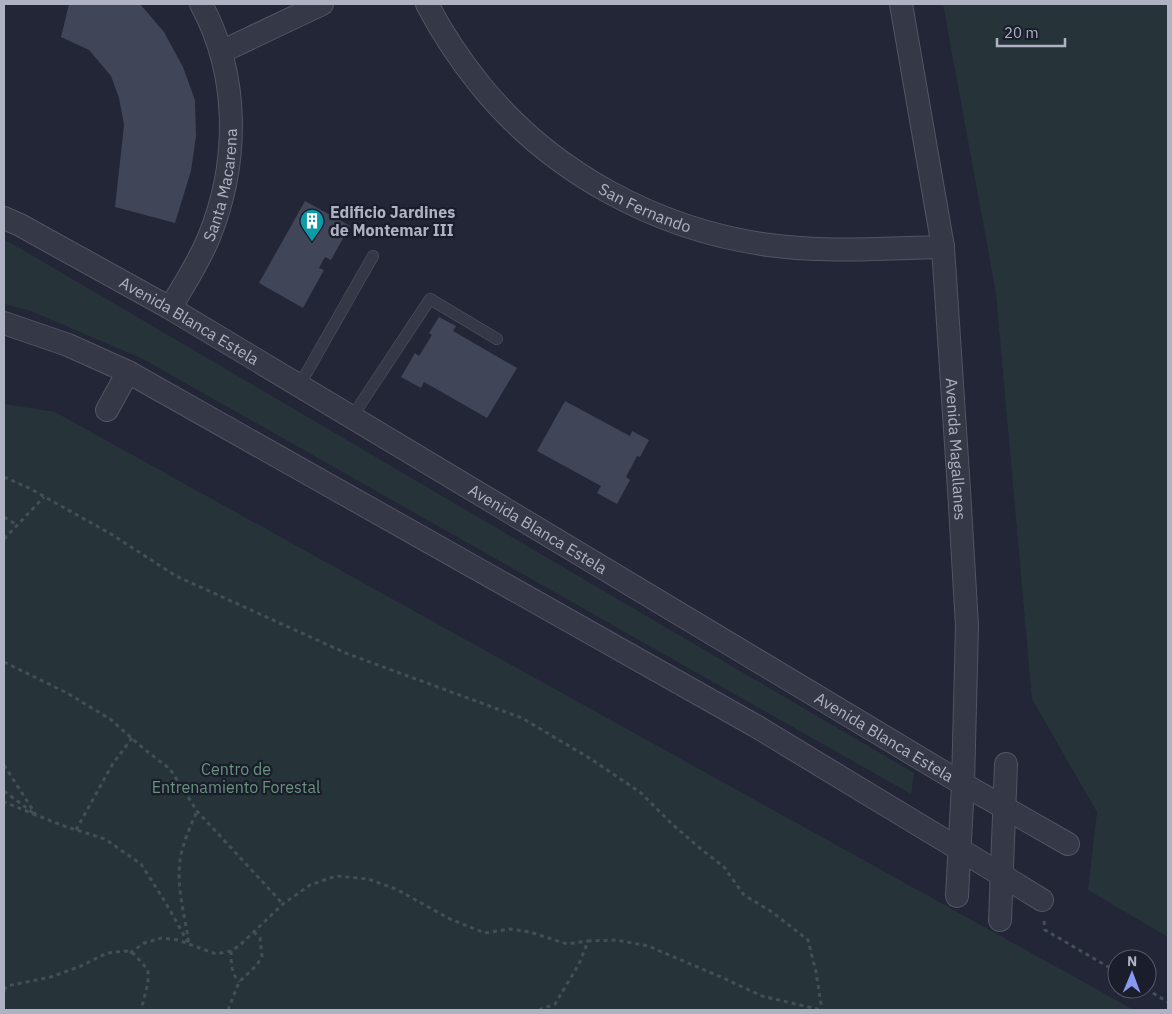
<svg xmlns="http://www.w3.org/2000/svg" width="1172" height="1014" font-family="'IBM Plex Sans',sans-serif">
<rect width="100%" height="100%" fill="#222636"/>
<path fill="#26343a" d="M943 4H1168V937L1088 890 1097 812 1032 699 996 293Z
M4 240 11 243 914 773 911 794 143 359 31 311 4 304Z
M4 404 55 412 1134 1010H4Z"/>
<path fill="#404557" d="M69 4H140L164 32 183 67 195 100 196 136 191 171 175 223 115 207 124 125 119 98 111 76 89 50 61 37Z
M305 201 350 226 331 260 325 257 319 268 324 270 303 308 259 283Z
M439 317 456 326 453 331 517 368 487 418 424 382 421 388 401 377 415 353 419 356 432 335 429 333Z
M565 401 630 436 632 431 649 440 640 457 637 456 626 477 630 480 617 504 597 493 601 486 537 451Z"/>
<g fill="none" stroke-linecap="round" stroke-linejoin="round">
<defs>
<path id="service" d="M299 386 373 256
M352 417 430 299 497 339"/>
<g id="minor">
<path id="s1" d="M427 4C442 33 460 60 481 86 552 173 658 230 769 245 826 253 885 248 943 247"/>
<path id="s2" d="M901 4 943 247 959 490 967 626 963 784 957 896"/>
<path d="M221 52 322 4"/>
<path id="s3" d="M4 218 20 225 170 308 963 784 1068 844"/>
<path id="s4" d="M170 308C184 285 199 262 209 237 239 163 240 76 201 4"/>
<path d="M4 323 68 345 128 372 754 725 959 849 1042 900"/>
<path d="M107 410 128 372"/>
<path d="M1000 920 1006 764"/>
</g>
</defs>
<use href="#service" stroke="#525564" stroke-width="12"/>
<use href="#minor" stroke="#525564" stroke-width="24"/>
<path stroke="#434f56" stroke-width="3" stroke-dasharray="4 4" stroke-linecap="butt" d="M4 477 29 488 111 534 176 576 348 654 522 718 591 759 641 793 673 825 701 849 724 867 744 895 772 912 808 940 816 972 822 1010
M4 517 17 525
M4 539 44 497
M4 662 67 693 110 719 144 749 170 769 197 811 283 904
M4 765 36 815 64 826 105 839 141 864 164 900 189 944C185 916 175 883 181 855 184 840 191 825 197 811
M4 791 36 815 4 802
M76 830 112 765 132 738
M1044 921 1045 930 1117 972
M231 951C231 963 231 973 239 982
M130 953 144 943 161 938 178 940 216 954 231 951 240 945 283 904 310 885 336 876 368 879 396 889 450 919 485 933 510 929 530 932 567 944 588 941
M1146 989 1168 1002
M4 990 7 986 51 977 81 966 107 953 126 951 134 954 148 970V983L141 1010
M228 1010 239 982 257 965 262 956 260 938 254 932
M539 1010 555 1004 579 964 588 941 616 940 648 946 721 977 762 996 821 1010"/>
<use href="#service" stroke="#353846" stroke-width="11"/>
<use href="#minor" stroke="#353846" stroke-width="22"/>
</g>
<defs>
<symbol id="building-pin" viewBox="-11 -11 22 30"><path d="M0 17L-7.5 6A9.5 9.5 0 1 1 7.5 6Z" fill="#0f9aa8" stroke="#1a1d2b"/><path d="M-4-6H4V6H1V3H-1V6H-4ZM-2.5-4.3h1.7v1.8h-1.7ZM.8-4.3h1.7v1.8H.8ZM-2.5-1h1.7V.8h-1.7ZM.8-1h1.7V.8H.8Z" fill="#fff"/></symbol>
</defs>
<g fill-rule="evenodd">
<use href="#building-pin" x="298" y="207" width="28" height="38"/>
</g>
<g text-anchor="middle" stroke-width="4.5" stroke-linejoin="round" paint-order="stroke">
<g font-size="16" fill="#afb2c3" stroke="#1a1d2b">
<text dy="6" stroke="none"><textPath href="#s4" startOffset="135">Santa Macarena</textPath></text>
<text dy="6" stroke="none"><textPath href="#s1" startOffset="305">San Fernando</textPath></text>
<text dy="6" stroke="none"><textPath href="#s3" startOffset="212">Avenida Blanca Estela</textPath></text>
<text dy="6" stroke="none"><textPath href="#s2" startOffset="449">Avenida Magallanes</textPath></text>
<text dy="6" stroke="none"><textPath href="#s3" startOffset="618">Avenida Blanca Estela</textPath></text>
<text dy="6" stroke="none"><textPath href="#s3" startOffset="1022">Avenida Blanca Estela</textPath></text>
</g>
<g font-size="16" font-weight="bold" fill="#afb2c3" stroke="#1a1d2b" text-anchor="start">
<text x="330" y="218">Edificio Jardines<tspan x="330" dy="18">de Montemar III</tspan></text>
</g>
<g font-size="16" fill="#69927c" stroke="#1a1d2b">
<text x="236" y="775">Centro de<tspan x="236" dy="18">Entrenamiento Forestal</tspan></text>
</g>
</g>
<rect width="1172" height="1014" fill="none" stroke="#afb2c3" stroke-width="10"/>
<g transform="translate(1132 974) rotate(1)"><circle r="24" fill="#1a1d2b" stroke="#565968"/>
<path d="M0-4L9 19L0 12L-9 19Z" fill="#8898ef"/>
<text y="-8" font-size="14" font-weight="bold" text-anchor="middle" fill="#afb2c3">N</text>
</g>
<path d="M997 38v8h68v-8" fill="none" stroke="#afb2c3" stroke-width="2.5"/>
<text x="1004" y="38" font-size="15" fill="#afb2c3" stroke="#1a1d2b" stroke-width="4" paint-order="stroke">20 m</text>
</svg>
